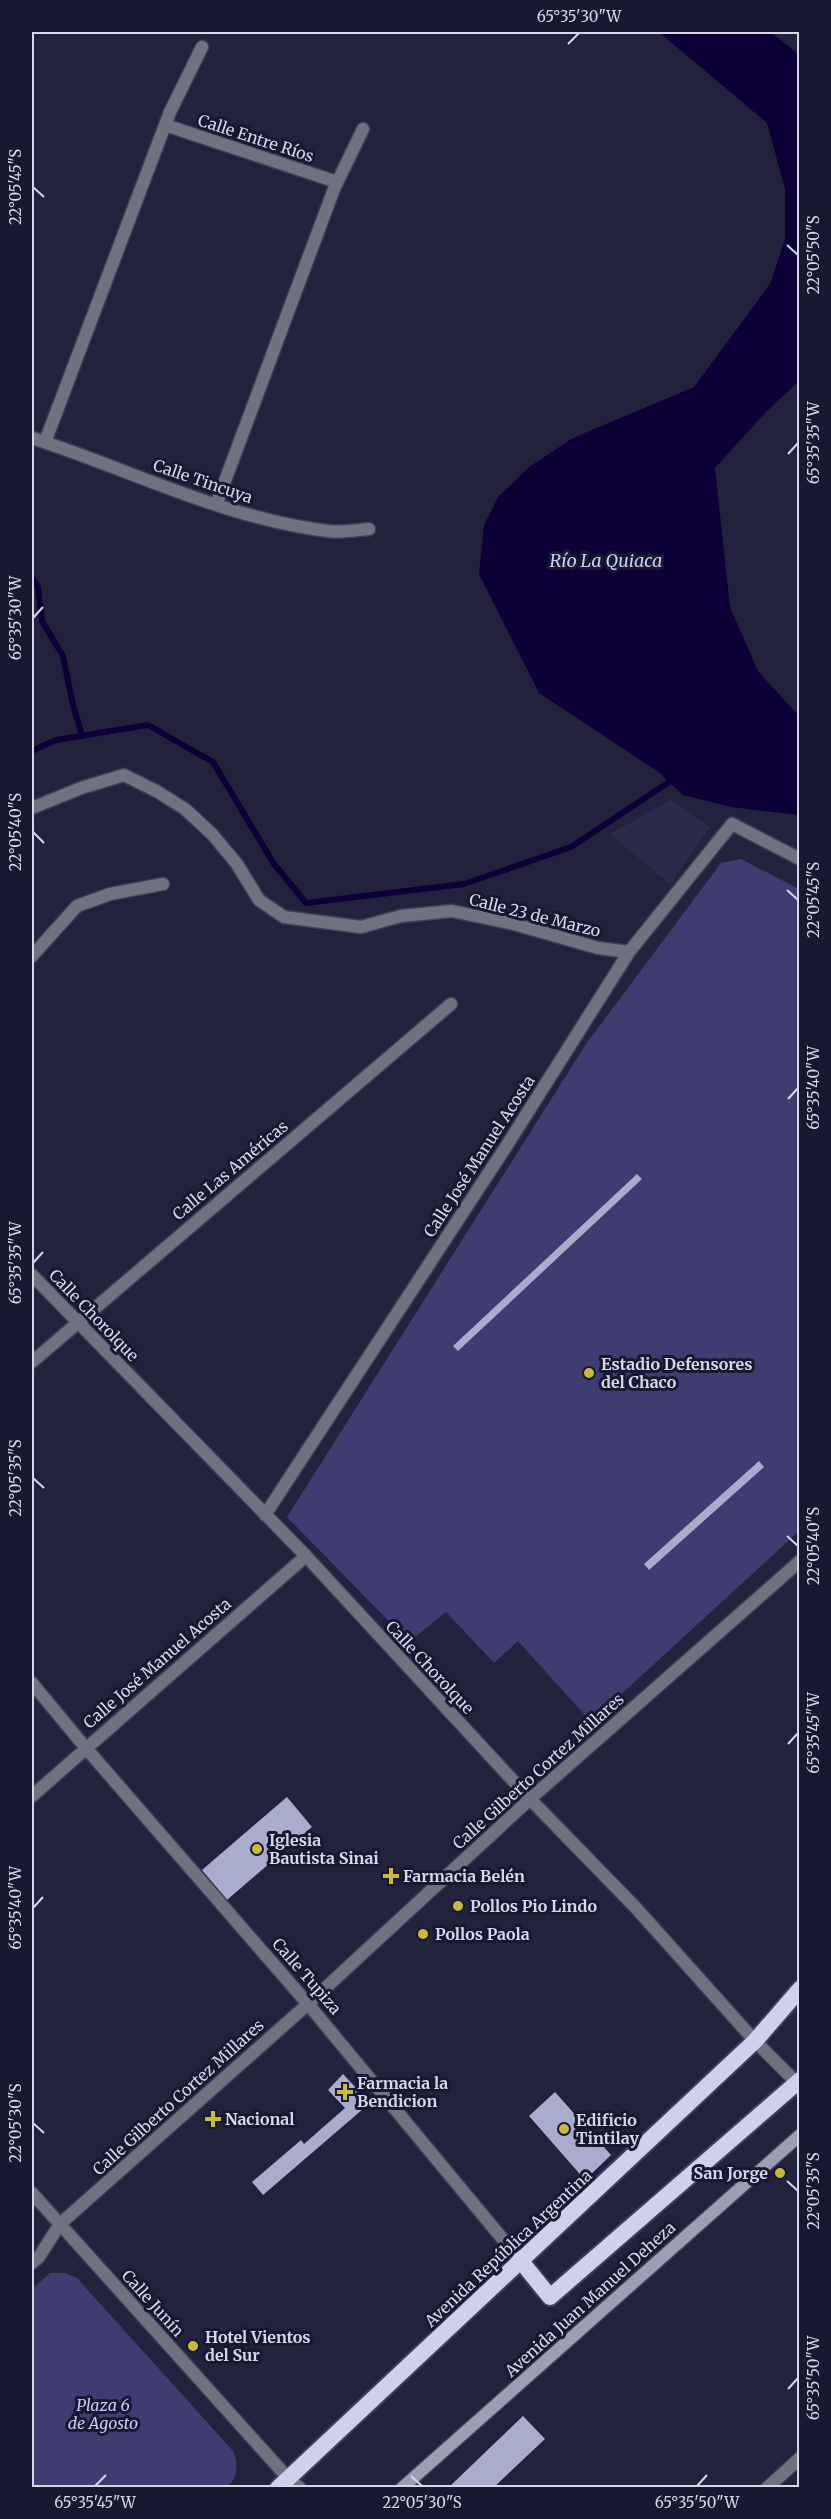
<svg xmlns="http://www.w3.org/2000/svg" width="831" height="2519" font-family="Merriweather,serif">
<rect width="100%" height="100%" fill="#22223c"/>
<path fill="#2a2b4a" d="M671 800 710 827 670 884 610 834Z"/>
<path fill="#3e3c70" d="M741 859 799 889V1531L591 1722 518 1641 494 1663 446 1612 409 1642 287 1517 586 1044 721 863Z
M50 2273H65L77 2278 234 2452C238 2466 238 2477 227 2487H32V2289Z"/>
<path fill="#0d0036" d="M659 32H771L799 55V381L765 413 715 468 730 607 758 671 799 716V815L731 807 683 795 657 771 539 693 479 574 484 525 498 497 529 467 573 438 694 387 770 284 785 239V189L767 123Z"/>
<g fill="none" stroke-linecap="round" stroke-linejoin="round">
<path stroke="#0d0036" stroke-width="6" d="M32 578 38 587 42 621 63 656 73 705 82 735
M32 751 56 740 148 725 213 762 274 864 306 903 464 884 571 847 675 778"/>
</g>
<path fill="#aaaccd" d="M637 1174 642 1179 458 1351 453 1346Z
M759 1461 764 1467 649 1570 644 1564Z
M287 1797 312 1827 227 1900 202 1870Z
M343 2074 370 2103 263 2195 252 2182 301 2140 304 2144 345 2108 328 2090Z
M555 2092 611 2155 585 2180 529 2116Z
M523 2416 545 2439 493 2488H448Z"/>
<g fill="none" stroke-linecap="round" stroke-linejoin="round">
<defs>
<path id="minor" d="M165 125 337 182
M32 438C129 469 225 519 328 531 341 533 356 530 369 529
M45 442 170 112 202 47
M216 505 334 189 363 129
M32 808 81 788 124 775 158 792 185 809 212 834 237 864 259 900 284 917 361 927 401 916 452 911 514 924 598 948 629 952
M32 956 77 906 110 894 163 884
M32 1275 306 1556
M32 1362 451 1004
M265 1515 509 1142 629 952 732 824 800 859
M32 1683 85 1747
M32 2193 288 2478 300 2488
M32 2263 39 2257 60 2224 308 2004 530 1799 800 1561
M767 2488 800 2458"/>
<path id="tertiary" d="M85 1747 308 2004 520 2260
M32 1796 306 1556 530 1799 636 1908 755 2041 800 2086"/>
<path id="secondary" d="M402 2488 800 2135"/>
<path id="trunk" d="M520 2260 550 2297 800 2080
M278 2488 755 2041 800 1989"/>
</defs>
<use href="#minor" stroke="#3f3f58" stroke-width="15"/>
<use href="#tertiary" stroke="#3f3f58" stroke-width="15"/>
<use href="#secondary" stroke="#3f3f58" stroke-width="15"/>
<use href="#trunk" stroke="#3f3f58" stroke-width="20"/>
<use href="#minor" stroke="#717280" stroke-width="12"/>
<use href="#tertiary" stroke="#717280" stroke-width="12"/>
<use href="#secondary" stroke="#9d9eb4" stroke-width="12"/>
<use href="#trunk" stroke="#ced0ec" stroke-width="16"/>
</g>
<path fill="none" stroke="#d6d7e8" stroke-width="2" d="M568 44 579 33M33 187 44 197M787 245 798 255M788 454 798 443M33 618 43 607M33 832 44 843M787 890 798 900M788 1099 798 1088M33 1263 43 1252M33 1478 44 1488M787 1536 798 1546M788 1744 798 1733M33 1908 43 1897M33 2123 44 2133M787 2181 798 2191M788 2389 798 2378M411 2476 422 2486M95 2486 106 2475M697 2486 707 2475"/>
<g fill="#c9ba3a" stroke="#191831" stroke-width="2">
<circle cx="589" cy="1373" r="6"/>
<circle cx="257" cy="1849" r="6"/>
<path d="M388 1867h6v6h6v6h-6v6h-6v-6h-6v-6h6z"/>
<circle cx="458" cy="1906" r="6"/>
<circle cx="423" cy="1934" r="6"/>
<path d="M342 2083h6v6h6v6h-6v6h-6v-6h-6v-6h6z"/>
<path d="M210 2110h6v6h6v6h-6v6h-6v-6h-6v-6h6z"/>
<circle cx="564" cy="2129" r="6"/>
<circle cx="780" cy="2173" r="6"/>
<circle cx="193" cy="2346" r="6"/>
</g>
<g text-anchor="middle" stroke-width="6" stroke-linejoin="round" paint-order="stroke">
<g font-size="16" fill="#d6d7e8" stroke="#191831">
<text transform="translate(256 138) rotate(18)" y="6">Calle Entre Ríos</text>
<text transform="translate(203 481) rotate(19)" y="6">Calle Tincuya</text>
<text transform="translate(535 915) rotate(14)" y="6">Calle 23 de Marzo</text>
<text transform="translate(479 1156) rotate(-57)" y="6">Calle José Manuel Acosta</text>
<text transform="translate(230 1170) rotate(-40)" y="6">Calle Las Américas</text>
<text transform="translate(94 1315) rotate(46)" y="6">Calle Chorolque</text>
<text transform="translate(157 1663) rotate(-41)" y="6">Calle José Manuel Acosta</text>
<text transform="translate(430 1667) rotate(47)" y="6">Calle Chorolque</text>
<text transform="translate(538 1771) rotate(-42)" y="6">Calle Gilberto Cortez Millares</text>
<text transform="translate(307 1976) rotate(49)" y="6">Calle Tupiza</text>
<text transform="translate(178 2097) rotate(-42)" y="6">Calle Gilberto Cortez Millares</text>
<text transform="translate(508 2248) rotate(-43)" y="6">Avenida República Argentina</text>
<text transform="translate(590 2299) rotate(-42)" y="6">Avenida Juan Manuel Deheza</text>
<text transform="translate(153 2303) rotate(48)" y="6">Calle Junín</text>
</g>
<g font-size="16" font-weight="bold" fill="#d6d7e8" stroke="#191831" text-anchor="start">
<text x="601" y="1370">Estadio Defensores<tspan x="601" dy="18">del Chaco</tspan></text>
<text x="269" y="1846">Iglesia<tspan x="269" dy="18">Bautista Sinai</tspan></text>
<text x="403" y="1882">Farmacia Belén</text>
<text x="470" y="1912">Pollos Pio Lindo</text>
<text x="435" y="1940">Pollos Paola</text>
<text x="357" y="2089">Farmacia la<tspan x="357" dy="18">Bendicion</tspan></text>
<text x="225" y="2125">Nacional</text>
<text x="576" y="2126">Edificio<tspan x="576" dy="18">Tintilay</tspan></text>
<text x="768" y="2179" text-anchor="end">San Jorge</text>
<text x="205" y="2343">Hotel Vientos<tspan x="205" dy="18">del Sur</tspan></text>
</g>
<g font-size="16" font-style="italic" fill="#c8cbf8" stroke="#191831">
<text x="103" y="2411">Plaza 6<tspan x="103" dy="18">de Agosto</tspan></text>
</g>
<g font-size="18" font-style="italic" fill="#c9cbf8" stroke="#191831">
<text x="606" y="567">Río La Quiaca</text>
</g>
</g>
<rect width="831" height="2519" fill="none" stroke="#191831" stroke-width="66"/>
<rect x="33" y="33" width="765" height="2453" fill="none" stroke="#d6d7e8" stroke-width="2"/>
<g font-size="15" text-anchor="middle" fill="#d6d7e8">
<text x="579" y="22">65°35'30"W</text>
<text transform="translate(16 187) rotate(-90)" y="5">22°05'45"S</text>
<text transform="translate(814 255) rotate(-90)" y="5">22°05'50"S</text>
<text transform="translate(814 443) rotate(-90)" y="5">65°35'35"W</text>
<text transform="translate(16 618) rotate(-90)" y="5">65°35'30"W</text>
<text transform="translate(16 832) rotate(-90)" y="5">22°05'40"S</text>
<text transform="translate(814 900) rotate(-90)" y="5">22°05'45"S</text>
<text transform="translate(814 1088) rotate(-90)" y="5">65°35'40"W</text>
<text transform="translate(16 1263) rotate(-90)" y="5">65°35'35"W</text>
<text transform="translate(16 1478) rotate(-90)" y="5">22°05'35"S</text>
<text transform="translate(814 1546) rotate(-90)" y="5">22°05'40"S</text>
<text transform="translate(814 1733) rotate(-90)" y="5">65°35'45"W</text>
<text transform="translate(16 1908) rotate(-90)" y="5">65°35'40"W</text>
<text transform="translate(16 2123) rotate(-90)" y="5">22°05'30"S</text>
<text transform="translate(814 2191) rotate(-90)" y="5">22°05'35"S</text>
<text transform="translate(814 2378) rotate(-90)" y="5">65°35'50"W</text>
<text x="95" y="2508">65°35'45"W</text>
<text x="422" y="2508">22°05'30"S</text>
<text x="697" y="2508">65°35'50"W</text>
</g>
</svg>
